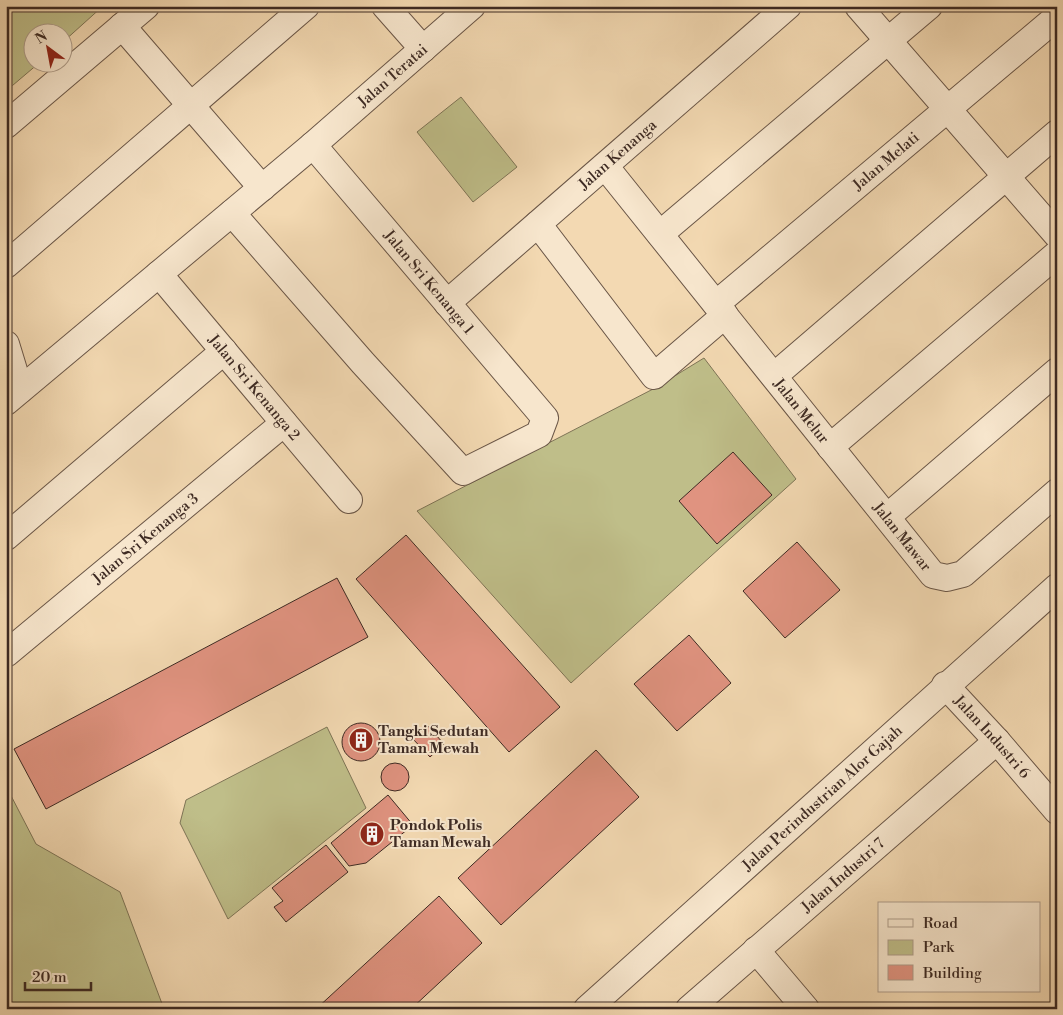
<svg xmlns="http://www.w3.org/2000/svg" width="1063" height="1015" font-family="'Libre Bodoni',serif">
<rect width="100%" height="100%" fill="#f3d9b2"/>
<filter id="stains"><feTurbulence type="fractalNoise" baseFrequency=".004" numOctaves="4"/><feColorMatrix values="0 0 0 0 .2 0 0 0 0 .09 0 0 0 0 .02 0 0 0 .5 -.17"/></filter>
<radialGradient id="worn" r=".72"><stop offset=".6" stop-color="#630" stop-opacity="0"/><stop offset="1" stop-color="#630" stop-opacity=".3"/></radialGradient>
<path fill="#bfbe89" stroke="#7e7456" d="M6 6H103L63 42 62 32H32V62L39 63 6 91Z
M461 97 517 167 473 202 417 132Z
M704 358 796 479 571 683 417 511 655 388Z
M327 727 366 808 228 919 180 823 186 800Z
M6 786 36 844 120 892 164 1009H6Z"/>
<path fill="#e09380" stroke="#3d2a23" d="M733 452 772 495 717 544 679 501Z
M406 535 560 707 509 752 356 579Z
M797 542 840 590 785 638 743 591Z
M337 578 368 637 46 809 14 749Z
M689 635 731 683 677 731 634 684Z
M342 742a19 19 0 1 1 38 0a19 19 0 1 1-38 0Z
M427 725 444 744 430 757 412 738Z
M596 750 639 797 501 925 458 878Z
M381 777a14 14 0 1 1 28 0a14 14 0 1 1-28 0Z
M388 795 413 825 366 863 349 866 331 843Z
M326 845 348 872 286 922 274 907 283 901 272 888Z
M439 896 482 943 411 1009H316Z"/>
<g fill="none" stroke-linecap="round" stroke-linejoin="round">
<defs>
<g id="minor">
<path d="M385 6 423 49"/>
<path d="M858 6 1057 235"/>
<path d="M122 26 262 188"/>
<path d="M6 125 146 6"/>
<path id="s1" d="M605 166 933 575 947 578 963 574 1057 492"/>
<path d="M232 213 363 363 463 472 539 434 545 418 313 145"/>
<path d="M538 224 654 376 725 315"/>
<path d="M660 234 929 6"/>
<path d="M6 265 306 6"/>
<path id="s2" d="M159 274 349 500"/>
<path id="s3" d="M447 303 788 6"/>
<path id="s4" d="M716 304 1057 17"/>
<path d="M6 344 20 390"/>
<path d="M774 376 1057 133"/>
<path id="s5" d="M6 402 313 145 472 6"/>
<path d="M830 447 1057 254"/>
<path d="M887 517 1057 371"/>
<path d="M6 537 224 351"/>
<path id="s6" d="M6 654 284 423"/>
<path id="s7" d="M945 685 997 741 1057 811"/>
<path d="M756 950 806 1009"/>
<path id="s8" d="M587 1009 1057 587"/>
<path id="s9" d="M689 1009 997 741"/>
</g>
</defs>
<use href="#minor" stroke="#6a5647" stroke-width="28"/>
<use href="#minor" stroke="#f7e6cd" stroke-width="26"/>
</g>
<defs>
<symbol id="building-disc" viewBox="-11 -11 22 22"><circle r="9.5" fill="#8f2418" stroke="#f7e6cd"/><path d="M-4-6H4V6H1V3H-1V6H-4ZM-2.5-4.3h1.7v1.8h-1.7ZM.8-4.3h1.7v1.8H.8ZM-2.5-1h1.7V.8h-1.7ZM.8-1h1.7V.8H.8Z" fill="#fff"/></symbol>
</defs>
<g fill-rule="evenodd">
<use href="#building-disc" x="347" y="726" width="28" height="28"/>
<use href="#building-disc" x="358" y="820" width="28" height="28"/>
</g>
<g text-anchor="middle" stroke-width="4" stroke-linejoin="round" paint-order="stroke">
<g font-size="15" fill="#3d2a23" stroke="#f7e6cd">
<text dy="5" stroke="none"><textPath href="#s5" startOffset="506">Jalan Teratai</textPath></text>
<text dy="5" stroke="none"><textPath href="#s3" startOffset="226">Jalan Kenanga</textPath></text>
<text dy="5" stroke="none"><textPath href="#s4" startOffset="222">Jalan Melati</textPath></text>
<text transform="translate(429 282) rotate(50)" y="5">Jalan Sri Kenanga 1</text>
<text dy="5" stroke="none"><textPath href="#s2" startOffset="148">Jalan Sri Kenanga 2</textPath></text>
<text dy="5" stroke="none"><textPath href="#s1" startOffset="314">Jalan Melur</textPath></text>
<text dy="5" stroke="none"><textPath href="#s1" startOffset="475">Jalan Mawar</textPath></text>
<text dy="5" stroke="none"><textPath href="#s6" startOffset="181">Jalan Sri Kenanga 3</textPath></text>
<text dy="5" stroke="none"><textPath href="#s7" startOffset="70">Jalan Industri 6</textPath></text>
<text dy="5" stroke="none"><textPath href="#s8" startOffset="316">Jalan Perindustrian Alor Gajah</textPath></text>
<text dy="5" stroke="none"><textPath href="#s9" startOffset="204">Jalan Industri 7</textPath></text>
</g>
<g font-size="15" font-weight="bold" fill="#3d2a23" stroke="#f7e6cd" text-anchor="start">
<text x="378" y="736">Tangki Sedutan<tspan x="378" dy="17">Taman Mewah</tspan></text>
<text x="390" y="830">Pondok Polis<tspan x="390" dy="17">Taman Mewah</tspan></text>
</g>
</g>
<rect width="1063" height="1015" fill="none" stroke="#f3d9b2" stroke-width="25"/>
<rect x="8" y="8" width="1048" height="1000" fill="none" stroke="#3d2a23" stroke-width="2.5"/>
<rect x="12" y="12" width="1038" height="990" fill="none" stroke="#3d2a23"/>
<rect x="878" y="902" width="162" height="90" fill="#f7e6cd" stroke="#ad9b89"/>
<rect x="888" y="919" width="25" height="8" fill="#f7e6cd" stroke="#ad9b89"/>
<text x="923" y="928" font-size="15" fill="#3d2a23">Road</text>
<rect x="888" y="940" width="25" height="15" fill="#bfbe89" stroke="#ad9b89"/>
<text x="923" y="952" font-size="15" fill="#3d2a23">Park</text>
<rect x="888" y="965" width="25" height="15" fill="#e09380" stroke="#ad9b89"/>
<text x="923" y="978" font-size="15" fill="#3d2a23">Building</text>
<g transform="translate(48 48) rotate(328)"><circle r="24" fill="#f7e6cd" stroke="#ad9b89"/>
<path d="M0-4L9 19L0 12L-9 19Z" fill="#8f2418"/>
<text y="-8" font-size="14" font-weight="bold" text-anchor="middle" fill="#3d2a23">N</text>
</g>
<path d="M25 982v8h66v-8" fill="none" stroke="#3d2a23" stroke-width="2.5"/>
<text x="32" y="982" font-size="15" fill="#3d2a23" stroke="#f7e6cd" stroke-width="4" paint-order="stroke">20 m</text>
<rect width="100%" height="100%" filter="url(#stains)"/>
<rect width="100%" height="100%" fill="url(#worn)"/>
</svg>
